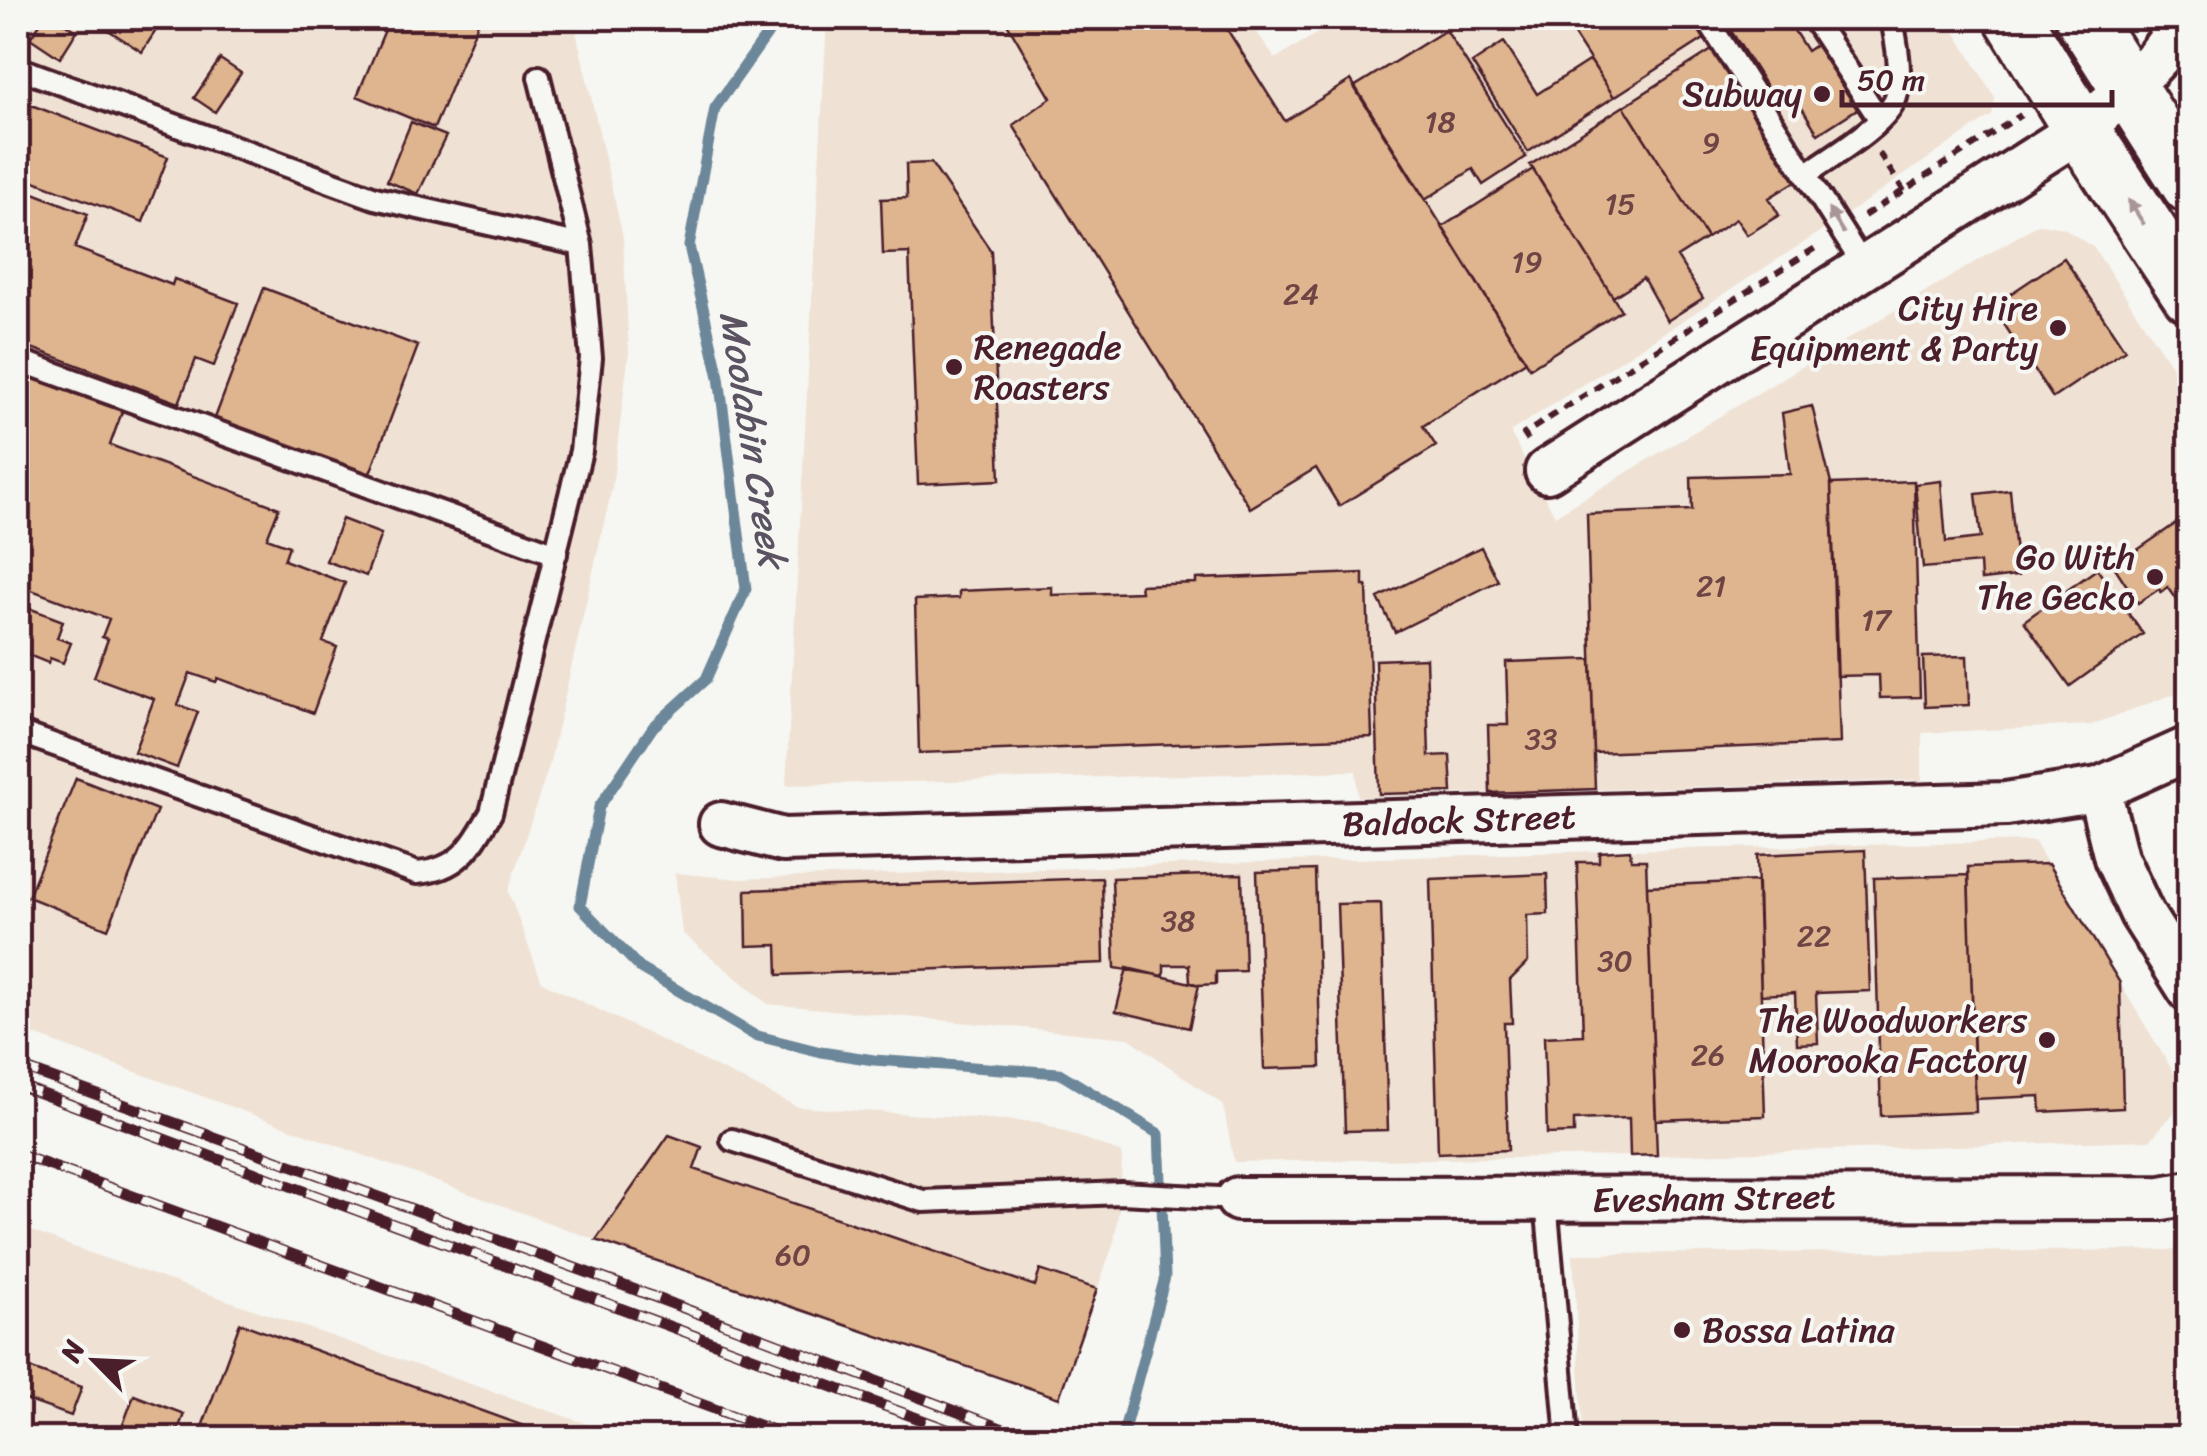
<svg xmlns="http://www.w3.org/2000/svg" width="2207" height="1456" font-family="Sriracha,sans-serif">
<rect width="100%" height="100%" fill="#f6f6f2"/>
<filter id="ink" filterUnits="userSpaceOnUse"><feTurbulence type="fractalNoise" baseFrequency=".01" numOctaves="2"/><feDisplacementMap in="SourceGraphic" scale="20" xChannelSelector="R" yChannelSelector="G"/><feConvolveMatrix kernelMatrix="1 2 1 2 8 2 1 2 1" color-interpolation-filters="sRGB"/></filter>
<g filter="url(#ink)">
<path fill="#efe2d4" d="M18 18H573L623 237 629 352 612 488 549 766 508 891 542 982 798 1107 1039 1122 1122 1153 1121 1193 1114 1242 1059 1398 596 1240 18 1029Z
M827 18H1248L1275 59 1342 18H1947L1995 98 1992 115 1828 227 1510 432 1555 516 2038 224 2064 228 2094 248 2189 393V685L2174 694 2091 725 1922 733V780L1358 797 1356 771 786 785Z
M2189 797V885L2173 858 2183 801Z
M2034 841 2180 1083 2174 1113 2150 1140 1630 1156 1234 1162 1223 1105 1129 1038 768 1004 682 933 675 873 739 879 1630 850Z
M18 1226 98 1256 628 1438H18Z
M2189 1250V1438H1583L1573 1254Z"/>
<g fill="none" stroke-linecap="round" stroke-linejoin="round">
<path stroke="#6c8799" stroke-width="11" d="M774 18 773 26 715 108 689 246 719 377 746 589 706 679 653 727 599 807 580 906 640 968 754 1035 821 1052 874 1060 1059 1073 1159 1134 1165 1277 1124 1430 1119 1438"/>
</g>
<path fill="#deb58f" stroke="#4a1f2b" stroke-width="2.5" d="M44 18H56L77 31 60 58 30 38Z
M90 18H164L142 52Z
M390 18H480L434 128 357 96Z
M1004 18H1220L1285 121 1351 80 1526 361 1423 426 1436 446 1339 506 1316 468 1250 508 1013 125 1051 98Z
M1563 18H1695L1707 37 1614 97Z
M1723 18H1786L1807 51 1816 45 1857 109 1818 134 1792 92 1776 102Z
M1841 18H1885L1889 23 1846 26Z
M1446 30 1526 157 1483 185 1473 169 1425 200 1354 87Z
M1504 42 1537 94 1590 60 1614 97 1528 152 1472 63Z
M1715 48 1798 180 1769 198 1779 215 1747 235 1736 219 1707 238 1624 106Z
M220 59 241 73 215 112 194 98Z
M18 100 168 157 143 222 18 175Z
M1624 106 1707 238 1677 257 1703 298 1667 321 1643 278 1613 297 1530 165Z
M411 122 446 136 418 194 387 181Z
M931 163 991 251 1000 480 918 484 909 253 883 254 881 199 907 198 906 164Z
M1533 169 1621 310 1530 368 1442 227Z
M18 187 88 214 75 248 172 285 174 279 238 303 214 366 196 359 179 403 18 343Z
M2064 258 2125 350 2053 398 1992 306Z
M264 288 418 346 369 476 215 418Z
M18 370 123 409 110 445 279 508 267 538 289 546 284 560 345 583 323 642 337 647 313 713 218 678 216 682 190 673 178 705 198 712 177 768 134 752 154 699 94 677 108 639 102 637 109 619 18 585Z
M1812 406 1831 484 1840 743 1594 753 1587 514 1692 510 1691 477 1790 474 1782 413Z
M1914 481 1920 697 1880 698 1879 675 1836 676 1831 484Z
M1941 481 1946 542 1981 538 1976 494 2010 490 2018 576 1981 580 1980 563 1923 568 1915 484Z
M342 519 381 534 366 576 326 561Z
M2181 520 2190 533V618L2168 587 2161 592 2159 589 2138 603 2114 566Z
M1481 547 1498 581 1395 632 1378 598Z
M2097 569 2143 634 2070 686 2024 621Z
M1363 573V586H1367L1372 737 919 753 915 600 959 598V591L1052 587V595L1141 592 1140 585 1196 583V579Z
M18 604 63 621 57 638 71 643 63 663 50 658 48 663 18 651Z
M1967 656 1969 705 1925 707 1923 657Z
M1426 658 1429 756 1450 755 1452 792 1379 794 1375 660Z
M1591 659 1595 789 1490 793 1488 725H1508L1506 662Z
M76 778 157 810 108 929 28 897Z
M1630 850 1631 860H1646L1657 1155 1630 1156 1629 1118 1574 1120V1133L1547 1134 1544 1037 1583 1035 1577 862H1599V852Z
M1865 850 1870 991 1816 993 1818 1043 1797 1044 1795 993 1761 995 1757 855Z
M2048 864 2120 983 2123 1108 2041 1112 2040 1096 1975 1099 1968 867Z
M1315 870 1321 1067 1264 1069 1257 872Z
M1242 874 1245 971 1216 972V984L1199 985 1190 982 1189 965H1164V976L1115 968 1112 878Z
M1547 874 1548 914 1527 915 1528 962 1510 980 1512 1023H1504L1508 1150 1438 1153 1430 879Z
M1968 875 1976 1112 1881 1116 1874 878Z
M1102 878 1104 963 778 975 777 945 747 946 746 890Z
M1757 881 1765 1116 1656 1120 1647 886Z
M1381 903 1388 1130 1345 1131 1337 904Z
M1127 968 1199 985 1189 1028 1116 1011Z
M669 1135 702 1147 694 1169 1035 1286 1040 1270 1097 1289 1059 1398 596 1240Z
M240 1323 557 1438H198Z
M18 1364 82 1387 71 1416 18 1397Z
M134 1395 184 1414 175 1438H118Z"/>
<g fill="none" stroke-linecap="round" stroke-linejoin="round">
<defs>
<path id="service" d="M1706 18 1865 268
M1813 18 1880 120
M18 68 375 198 581 245
M1806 174C1829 158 1889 123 1896 97 1903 71 1896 43 1892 18
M18 360 556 554
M18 732 417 873C459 870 471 847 491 813L581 451 591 358 581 245 539 77
M732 1140 923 1201 1121 1193 1238 1199
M1546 1201 1567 1438"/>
<path id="minor" d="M1547 471 2081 129 2128 89 2158 57 2187 18
M2099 789 2116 858 2142 914 2190 990
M721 824 783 840 2006 804 2099 789 2190 748
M1238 1199 2162 1198 2190 1193"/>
<path id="trunk" d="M2013 18 2081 129 2190 294
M2084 18 2190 185"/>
</defs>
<use href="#service" stroke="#4a1f2b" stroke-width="28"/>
<use href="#minor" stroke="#4a1f2b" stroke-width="50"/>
<use href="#trunk" stroke="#4a1f2b" stroke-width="62"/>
<path stroke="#4a1f2b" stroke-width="6" stroke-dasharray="10 8" stroke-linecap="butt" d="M1879 153 1904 191
M1864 216 2021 115
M1528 440 1524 434 1820 245"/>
<use href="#service" stroke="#f6f6f2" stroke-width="20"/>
<use href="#minor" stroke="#f6f6f2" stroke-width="42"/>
<use href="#trunk" stroke="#f6f6f2" stroke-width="55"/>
<defs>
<path id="rail" d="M18 1066 633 1289 1027 1438
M18 1085 971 1438
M18 1154 794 1438"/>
</defs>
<use href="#rail" stroke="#4a1f2b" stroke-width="11"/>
<use href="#rail" stroke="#f6f6f2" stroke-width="8" stroke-dasharray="22" stroke-linecap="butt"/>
</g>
<defs><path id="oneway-solid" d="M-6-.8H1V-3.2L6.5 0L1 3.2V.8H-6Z" transform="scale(2.5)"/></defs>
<g fill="#a99598">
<use href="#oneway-solid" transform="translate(2136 212) rotate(-123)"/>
<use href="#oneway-solid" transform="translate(1836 221) rotate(-122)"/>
</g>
</g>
<g fill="#4a1f2b" stroke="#f6f6f2" stroke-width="4">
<circle cx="1822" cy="94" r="10"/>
<circle cx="2058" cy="328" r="10"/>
<circle cx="954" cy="367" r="10"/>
<circle cx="2155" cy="577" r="10"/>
<circle cx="2047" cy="1040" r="10"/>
<circle cx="1682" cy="1330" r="10"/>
</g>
<g text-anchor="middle" stroke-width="8" stroke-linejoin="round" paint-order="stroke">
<g font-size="30" fill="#6f4444">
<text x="1440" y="132">18</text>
<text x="1711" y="153">9</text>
<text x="1620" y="214">15</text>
<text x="1527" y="272">19</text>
<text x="1301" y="304">24</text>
<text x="1711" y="596">21</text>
<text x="1876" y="630">17</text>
<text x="1541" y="749">33</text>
<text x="1178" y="931">38</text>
<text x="1814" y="946">22</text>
<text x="1615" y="971">30</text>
<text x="1708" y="1065">26</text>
<text x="793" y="1265">60</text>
</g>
<g font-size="35" fill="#4a1f2b" stroke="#f6f6f2" text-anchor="end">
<text x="1802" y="106">Subway</text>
<text x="2038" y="320">City Hire<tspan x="2038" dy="40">Equipment &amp; Party</tspan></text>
<text x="974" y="359" text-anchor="start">Renegade<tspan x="974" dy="40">Roasters</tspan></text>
<text x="2135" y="569">Go With<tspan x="2135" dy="40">The Gecko</tspan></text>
<text x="2027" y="1032">The Woodworkers<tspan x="2027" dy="40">Moorooka Factory</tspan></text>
<text x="1702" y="1342" text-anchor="start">Bossa Latina</text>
</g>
<g font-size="35" fill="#4a1f2b" stroke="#f6f6f2">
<text transform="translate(1459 820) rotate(-2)" y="12">Baldock Street</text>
<text transform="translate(1714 1198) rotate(-1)" y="12">Evesham Street</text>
</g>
<g font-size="38" font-style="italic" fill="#5b5362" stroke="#f6f6f2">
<text transform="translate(753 439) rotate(81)" y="13">Moolabin Creek</text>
</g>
</g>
<rect width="2207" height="1456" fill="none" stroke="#f6f6f2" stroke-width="60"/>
<rect x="30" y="30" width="2147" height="1396" fill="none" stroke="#4a1f2b" stroke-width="4" filter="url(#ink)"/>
<g transform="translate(95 1361) rotate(294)" stroke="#f6f6f2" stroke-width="8" paint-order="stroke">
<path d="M0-8L18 38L0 25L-18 38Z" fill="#4a1f2b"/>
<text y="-15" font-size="28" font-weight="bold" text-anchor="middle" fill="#4a1f2b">N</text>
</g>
<path d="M1842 90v15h270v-15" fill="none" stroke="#4a1f2b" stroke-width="5"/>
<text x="1857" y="90" font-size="30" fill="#4a1f2b" stroke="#f6f6f2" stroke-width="8" paint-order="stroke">50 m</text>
</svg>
